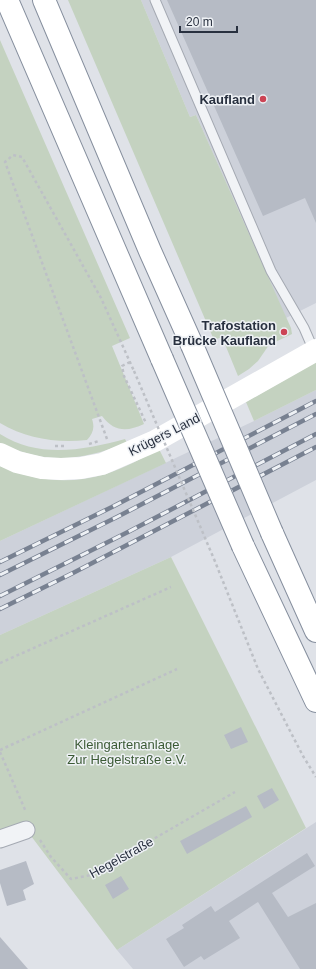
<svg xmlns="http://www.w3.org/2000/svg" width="316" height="969" font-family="Arial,sans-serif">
<rect width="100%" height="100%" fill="#dfe2e8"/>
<path fill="#cdd1da" d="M141 0H316V303L286 318 196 115 190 117Z
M316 390V480L171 557 0 635V541L254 421Z
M316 822V969H133L117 950Z"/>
<path fill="#c4d2c0" d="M68 0H141L190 117 196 115 291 328 292 334 269 345 258 361 249 369 238 376 222 337 214 340Z
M0 40 130 338 112 346 144 424C127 432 114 432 102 416L92 419C95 428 93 433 87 440 56 443 27 439 0 423Z
M316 362V390L254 421 246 402Z
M0 434C39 459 84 450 125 439L127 443C80 461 46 465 0 443Z
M159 449 166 463 0 541V466C35 481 69 485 106 474 125 468 142 458 159 449Z
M171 557 306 828 117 950 25 828 0 836V635Z"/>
<path fill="#b6bbc5" d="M167 0H316V223L305 198 263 216Z
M241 727 248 742 231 749 224 735Z
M272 788 279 800 264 809 257 796Z
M246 806 252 817 187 854 180 841Z
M307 853 315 866 272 893 288 917 316 903V969H300L258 902 229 921 240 938 204 960 201 956 184 967 166 939 184 928 182 925 211 906 215 912Z
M26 861 34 884 23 890 26 900 7 906 0 883V870Z
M121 876 129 889 113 899 105 885Z
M0 937 28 969H0Z"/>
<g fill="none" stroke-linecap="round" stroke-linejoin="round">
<defs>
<path id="lane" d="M155 0 271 271 304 328 314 351"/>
<path id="street" d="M0 839 26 830"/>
<path id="highway" d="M7 0 162 359
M44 0 150 251 192 345
M272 533 316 631
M243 546 316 701"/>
</defs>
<use href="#lane" stroke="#a4a9b2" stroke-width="11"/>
<use href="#street" stroke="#a4a9b2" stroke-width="19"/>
<use href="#highway" stroke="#868f9e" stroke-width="24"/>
<path stroke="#bdc0c6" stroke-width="2.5" stroke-dasharray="3 3" stroke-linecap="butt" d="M130 362 122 366 124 376 146 423
M107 439 5 162 13 155 22 157 101 298 134 371
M89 444 99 441
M55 446H66
M214 559 258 669 303 756 316 777
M0 663 171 587
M0 750 177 669
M0 752 26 812
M40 840 51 857 71 879 91 875 235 792"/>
<use href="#lane" stroke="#f1f3f6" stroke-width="9"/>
<use href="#street" stroke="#f1f3f6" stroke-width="17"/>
<path stroke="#fff" stroke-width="22" d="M0 454 17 462 42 468 61 469 81 468 102 464 155 441 316 350"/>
<use href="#highway" stroke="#fff" stroke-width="22"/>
<defs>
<path id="rail" d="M0 562 112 507 316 401
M0 575 117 517 316 414
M0 596 128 532 316 434
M0 609 73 573 316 447"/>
</defs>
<use href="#rail" stroke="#788191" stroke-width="4.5"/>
<use href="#rail" stroke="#eef1f5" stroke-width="3" stroke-dasharray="9" stroke-linecap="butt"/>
<defs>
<path id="highway-bridge" d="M192 345 272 533
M162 359 243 546"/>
</defs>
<use href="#highway-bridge" stroke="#868f9e" stroke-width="24" stroke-linecap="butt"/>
<path stroke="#bdc0c6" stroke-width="2.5" stroke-dasharray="3 3" stroke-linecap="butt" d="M134 371 214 559"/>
<use href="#highway-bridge" stroke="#fff" stroke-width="22"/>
</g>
<g fill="#c45" stroke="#eef1f5" stroke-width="1.5">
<circle cx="263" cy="99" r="4"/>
<circle cx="284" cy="332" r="4"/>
</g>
<g text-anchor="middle" stroke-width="3" stroke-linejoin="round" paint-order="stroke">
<g font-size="13" font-weight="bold" fill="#28303f" stroke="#eef1f5" text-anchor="end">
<text x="255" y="104">Kaufland</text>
<text x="276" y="330">Trafostation<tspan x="276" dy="15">Brücke Kaufland</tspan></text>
</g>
<g font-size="13" fill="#28303f" stroke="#eef1f5">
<text transform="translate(164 434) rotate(-27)" y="5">Krügers Land</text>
<text transform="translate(121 857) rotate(-29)" y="5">Hegelstraße</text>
</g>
<g font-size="13" fill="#3b5a35" stroke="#eef1f5">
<text x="127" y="749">Kleingartenanlage<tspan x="127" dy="15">Zur Hegelstraße e.V.</tspan></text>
</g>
</g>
<path d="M180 26v6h57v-6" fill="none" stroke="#28303f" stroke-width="2"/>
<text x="186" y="26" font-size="12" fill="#28303f" stroke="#eef1f5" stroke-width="3" paint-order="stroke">20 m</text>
</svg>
